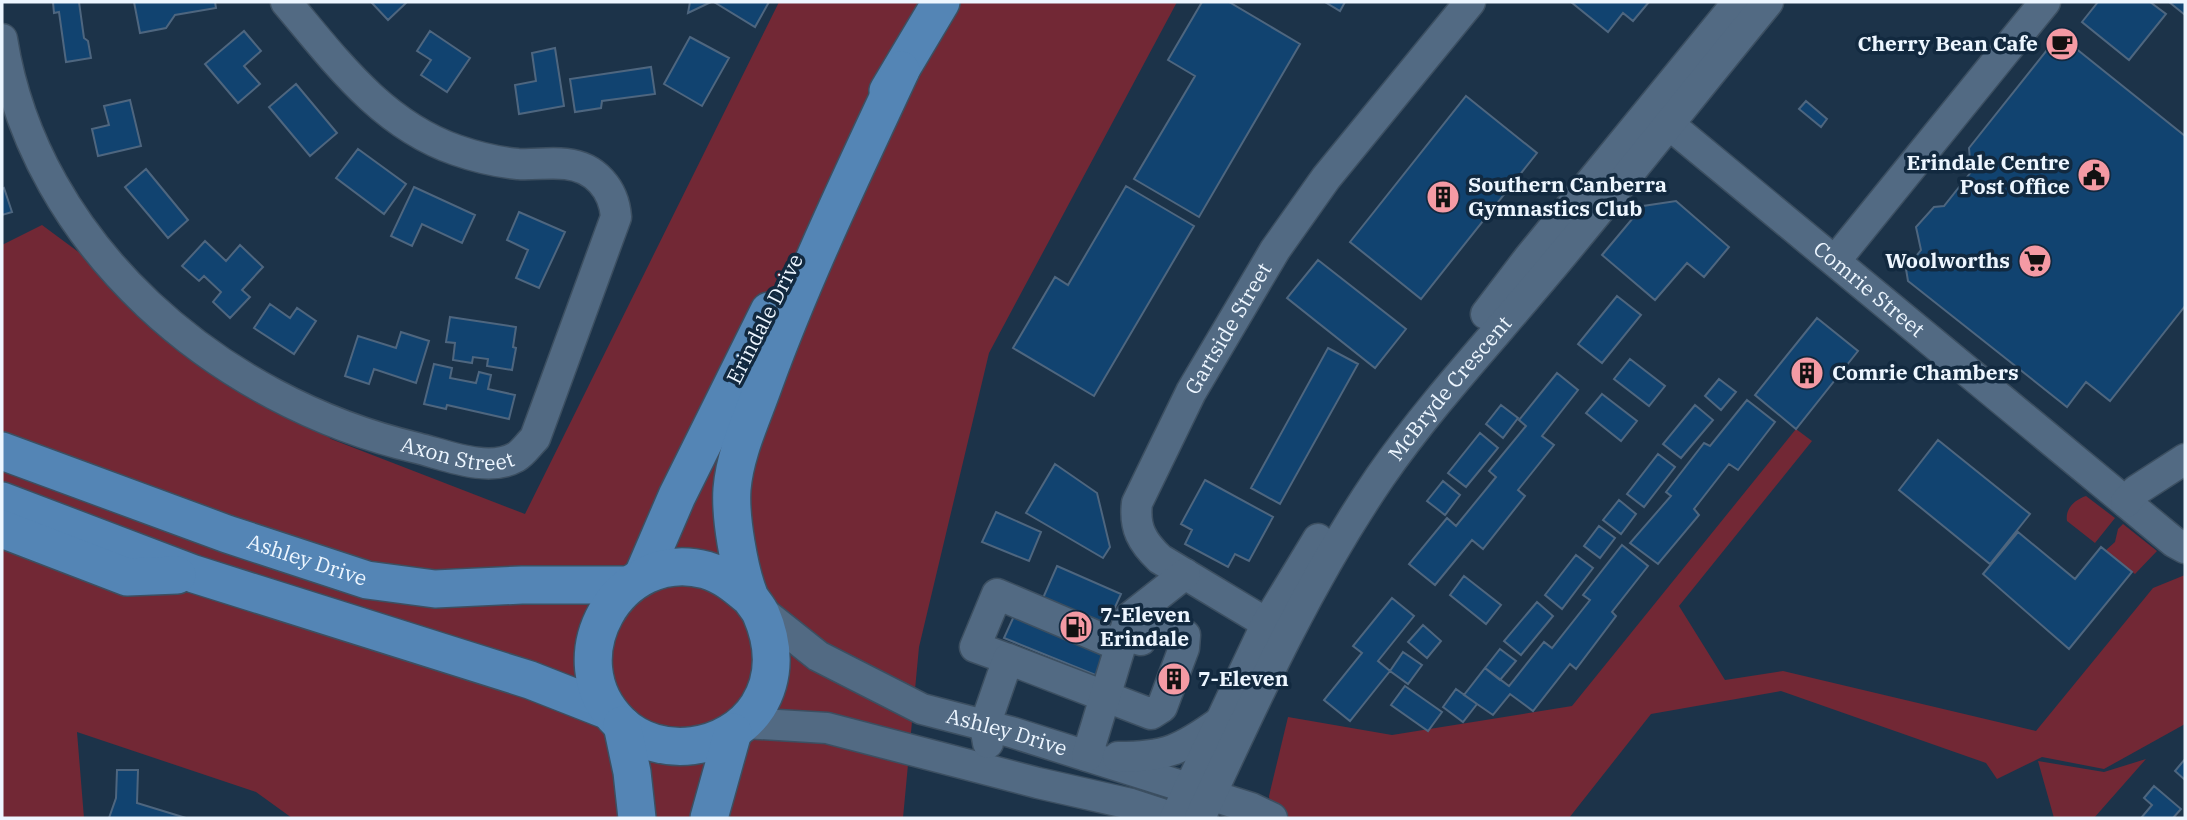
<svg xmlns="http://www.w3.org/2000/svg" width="2187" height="820" font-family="'IBM Plex Serif',serif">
<rect width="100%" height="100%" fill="#1c3349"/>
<path fill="#722835" d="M779 2H1177L989 353 919 647 903 818H292L256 792 77 732 84 818H2V245L42 225 331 439 525 514Z
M1796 429 1812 441 1679 606 1725 680 1783 671 2036 731 2153 588 2185 575V724L2104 769 2042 757 1997 779 1986 763 1781 691 1651 714 1569 818H1271L1269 796 1288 717 1392 735 1572 706Z
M2086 496 2115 518 2095 543 2067 521C2065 509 2074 500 2086 496Z
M2123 524 2157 551 2135 574 2105 551 2115 542 2118 529Z
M2146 759 2094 818H2054L2038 761 2104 772Z"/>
<path fill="#114370" stroke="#4e667f" stroke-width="2" d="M53 2H79L84 38 88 41 91 58 66 62 59 12 54 13Z
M134 2H215L216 8 175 15 166 28 140 33Z
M371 2H407L388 20Z
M690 2H711L688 13Z
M714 2H769L755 27Z
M1202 2H1229L1300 44 1199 217 1134 179 1195 76 1168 60Z
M1325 2H1345L1340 11Z
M1571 2H1649L1633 21 1623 13 1608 32Z
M2098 2H2150L2166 14 2129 60 2082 22Z
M2169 2H2185V15Z
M244 31 261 51 244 66 260 84 238 103 205 64Z
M430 31 470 58 447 92 421 75 431 60 417 51Z
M2059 35 2185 136V306L2110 401 2086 382 2067 407 1908 281 1906 269 1921 250 1916 227 1934 207 1944 206 1971 172 1969 148Z
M690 37 729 58 702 106 664 84Z
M555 48 564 106 519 114 515 85 536 81 532 53Z
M651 67 655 94 602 101 601 108 575 112 570 79Z
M296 84 337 133 310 156 269 107Z
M1466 96 1537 153 1421 299 1350 242Z
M130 100 141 146 98 156 92 129 109 125 104 106Z
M1806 101 1827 119 1821 127 1799 109Z
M358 149 406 184 384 214 336 178Z
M146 169 188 220 168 238 125 187Z
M1126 186 1194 226 1094 396 1013 348 1055 277 1068 285Z
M414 187 475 215 462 243 422 224 412 246 391 236Z
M4 188 12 212 2 215V189Z
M1676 201 1729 247 1704 277 1687 263 1655 300 1602 255 1643 206Z
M519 212 565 232 539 288 516 278 528 250 507 240Z
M205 241 226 261 240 245 263 267 242 290 250 297 230 318 213 302 221 292 204 276 199 281 182 266Z
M1318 260 1406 329 1375 368 1287 298Z
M1617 296 1641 315 1602 363 1578 344Z
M270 304 290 318 297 308 316 321 294 354 254 328Z
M450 317 516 327 513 347 516 348 512 370 487 366 488 359 473 357 472 363 453 360 455 343 446 342Z
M1817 318 1858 351 1796 429 1755 395Z
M401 332 429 341 416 383 374 369 369 384 345 376 358 336 396 348Z
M1328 348 1358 364 1280 504 1251 488Z
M1630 359 1665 386 1649 406 1614 379Z
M434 364 452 368 450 378 476 383 479 372 491 375 488 389 515 395 509 419 447 405 446 409 424 404Z
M1557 373 1578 390 1542 436 1554 445 1518 490 1525 496 1483 549 1472 540 1435 585 1409 564 1447 518 1456 526 1496 477 1489 471 1526 426 1519 420Z
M1719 379 1736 392 1721 410 1705 396Z
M1602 394 1637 421 1621 441 1586 413Z
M1747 400 1775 422 1738 470 1729 464 1694 509 1699 515 1658 564 1630 543 1671 496 1666 492 1704 443 1710 446Z
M1501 405 1518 418 1503 438 1486 424Z
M1695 405 1713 420 1681 458 1663 444Z
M1480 433 1498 448 1466 487 1448 473Z
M1938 440 2030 514 1990 564 1899 490Z
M1658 454 1675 467 1644 507 1627 494Z
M1055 464 1097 493 1110 547 1103 558 1026 513Z
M1205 480 1273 517 1249 561 1235 554 1228 567 1185 544 1192 530 1181 524Z
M1443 481 1460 495 1445 515 1427 501Z
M1619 500 1636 514 1621 534 1603 520Z
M996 512 1041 532 1029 561 982 542Z
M1599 526 1615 538 1600 558 1584 546Z
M2018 532 2075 579 2101 547 2132 572 2069 649 1983 574Z
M1622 545 1648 566 1612 612 1616 616 1576 669 1570 664 1533 711 1510 694 1493 715 1464 695 1485 668 1509 686 1544 642 1552 648 1590 600 1583 595Z
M1576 555 1593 568 1562 609 1545 595Z
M1057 566 1121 594 1107 625 1043 598Z
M1464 576 1501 605 1486 624 1450 595Z
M1392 598 1414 616 1378 661 1390 671 1350 721 1324 700 1362 653 1353 646Z
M1537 602 1553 616 1521 655 1504 641Z
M1079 613 1068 640 1106 656 1098 676 1004 638 1014 616Z
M1423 625 1441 641 1427 658 1408 642Z
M1500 649 1516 661 1500 680 1485 668Z
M1403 652 1422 665 1408 684 1390 671Z
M1405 686 1442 712 1428 731 1391 705Z
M1456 689 1477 704 1463 722 1443 707Z
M2185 759V780L2175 771Z
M117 770H138L137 803 186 818H109L116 798Z
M2154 786 2181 809 2173 818H2141L2152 805 2144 798Z"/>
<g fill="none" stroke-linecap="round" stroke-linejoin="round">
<defs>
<g id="minor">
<path id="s1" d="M2 39C35 247 220 402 417 448 446 455 488 473 516 457 523 453 529 444 535 438L616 217C614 189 595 167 566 164 550 162 534 165 518 164 497 162 476 157 456 150 381 124 335 60 286 2"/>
<path id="s2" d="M1653 111 2174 542 2185 548"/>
<path d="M1835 261 2045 2"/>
<path d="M1486 314 1528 259 1738 2"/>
<path d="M2126 502 2137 490 2185 459"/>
<path id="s3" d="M759 609 818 656 922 709 1011 732 1251 808 1272 818"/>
<path id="s4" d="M1283 633 1160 559C1142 542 1134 528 1137 503L1191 392 1275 250 1326 178 1470 2"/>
<path d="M1008 659 975 647 997 594 1120 646"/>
<path d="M744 723 827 728 1038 783 1131 804 1174 818"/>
<path d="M988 743 985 725 1008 659 1151 714 1162 707 1184 648 1185 635C1166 621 1154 618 1141 640L1123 635"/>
<path d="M1087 756 1129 618 1185 574"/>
<path d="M1118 757C1166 757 1181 750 1220 722"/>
<path d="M1175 818 1267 623 1318 539"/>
<path id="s5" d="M1200 818C1254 702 1307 584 1380 477 1430 405 1491 340 1547 273 1622 184 1694 92 1768 2"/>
</g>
<g id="major">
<path d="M888 91 941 2"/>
<path id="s6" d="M2 451 227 534 367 580 435 589 522 585H628"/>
<path d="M2 501 194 574 530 680 609 711"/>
<path d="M2 529 127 577 177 575"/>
<path d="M643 575 677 496 769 311"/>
<path d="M749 597C736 586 723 575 706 570 618 546 555 660 620 723 659 761 729 751 758 706 776 677 774 644 761 614 758 607 752 602 749 595 739 569 730 517 732 489 735 452 753 416 765 381 804 275 853 173 901 70"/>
<path d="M622 725 632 772 637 818"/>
<path d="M709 818 733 732"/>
</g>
</defs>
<use href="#minor" stroke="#3c4f61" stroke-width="33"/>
<use href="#major" stroke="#3c4f61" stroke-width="40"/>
<use href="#minor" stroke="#526a83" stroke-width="30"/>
<use href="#major" stroke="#5485b5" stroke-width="37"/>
</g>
<defs>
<symbol id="cafe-disc" viewBox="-11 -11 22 22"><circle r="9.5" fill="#f49aa4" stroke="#12293f"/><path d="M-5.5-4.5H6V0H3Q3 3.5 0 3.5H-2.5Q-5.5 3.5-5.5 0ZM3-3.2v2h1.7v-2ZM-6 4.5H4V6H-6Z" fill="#111"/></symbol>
<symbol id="civic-disc" viewBox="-11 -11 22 22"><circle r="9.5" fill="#f49aa4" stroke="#12293f"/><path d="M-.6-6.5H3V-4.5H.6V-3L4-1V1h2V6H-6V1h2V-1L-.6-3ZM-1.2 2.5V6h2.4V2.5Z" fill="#111"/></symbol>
<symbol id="building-disc" viewBox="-11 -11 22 22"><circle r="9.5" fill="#f49aa4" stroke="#12293f"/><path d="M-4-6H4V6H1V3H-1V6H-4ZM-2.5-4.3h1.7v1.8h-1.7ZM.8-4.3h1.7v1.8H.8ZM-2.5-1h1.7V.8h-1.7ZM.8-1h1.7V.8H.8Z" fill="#111"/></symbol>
<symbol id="supermarket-disc" viewBox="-11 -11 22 22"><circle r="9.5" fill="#f49aa4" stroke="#12293f"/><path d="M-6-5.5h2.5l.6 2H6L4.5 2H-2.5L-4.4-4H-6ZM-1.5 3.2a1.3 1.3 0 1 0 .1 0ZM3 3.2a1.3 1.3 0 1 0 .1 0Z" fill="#111"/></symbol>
<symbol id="fuel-disc" viewBox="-11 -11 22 22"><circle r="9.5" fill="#f49aa4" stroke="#12293f"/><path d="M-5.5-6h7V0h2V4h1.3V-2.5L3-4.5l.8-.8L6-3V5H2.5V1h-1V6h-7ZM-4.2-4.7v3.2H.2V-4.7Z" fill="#111"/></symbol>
</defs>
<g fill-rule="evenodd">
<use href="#cafe-disc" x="2043" y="25" width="38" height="38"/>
<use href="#civic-disc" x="2075" y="156" width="38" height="38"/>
<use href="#building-disc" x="1424" y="178" width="38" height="38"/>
<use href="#supermarket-disc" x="2016" y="242" width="38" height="38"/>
<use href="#building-disc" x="1788" y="354" width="38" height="38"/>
<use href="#fuel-disc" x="1057" y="608" width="38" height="38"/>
<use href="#building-disc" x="1155" y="660" width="38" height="38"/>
</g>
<g text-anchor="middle" stroke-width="7" stroke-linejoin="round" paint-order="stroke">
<g font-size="21" font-weight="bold" fill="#edf6ff" stroke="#12293f" text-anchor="start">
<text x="2038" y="51" text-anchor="end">Cherry Bean Cafe</text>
<text x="2070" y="170" text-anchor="end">Erindale Centre<tspan x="2070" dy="24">Post Office</tspan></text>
<text x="1468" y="192">Southern Canberra<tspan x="1468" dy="24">Gymnastics Club</tspan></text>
<text x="2010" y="268" text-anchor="end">Woolworths</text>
<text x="1832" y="380">Comrie Chambers</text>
<text x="1100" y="622">7-Eleven<tspan x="1100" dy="24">Erindale</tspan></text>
<text x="1198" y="686">7-Eleven</text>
</g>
<g font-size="21" fill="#edf6ff" stroke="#12293f">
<text dy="7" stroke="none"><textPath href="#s2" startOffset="280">Comrie Street</textPath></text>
<text transform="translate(765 319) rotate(-63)" y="7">Erindale Drive</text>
<text dy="7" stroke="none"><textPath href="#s4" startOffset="404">Gartside Street</textPath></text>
<text dy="7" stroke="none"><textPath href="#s5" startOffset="499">McBryde Crescent</textPath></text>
<text dy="7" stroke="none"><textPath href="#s1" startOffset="658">Axon Street</textPath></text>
<text dy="7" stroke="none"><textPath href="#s6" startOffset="324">Ashley Drive</textPath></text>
<text dy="7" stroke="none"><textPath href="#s3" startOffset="280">Ashley Drive</textPath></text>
</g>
</g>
<rect width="2187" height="820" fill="none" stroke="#edf6ff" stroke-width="7"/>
</svg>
